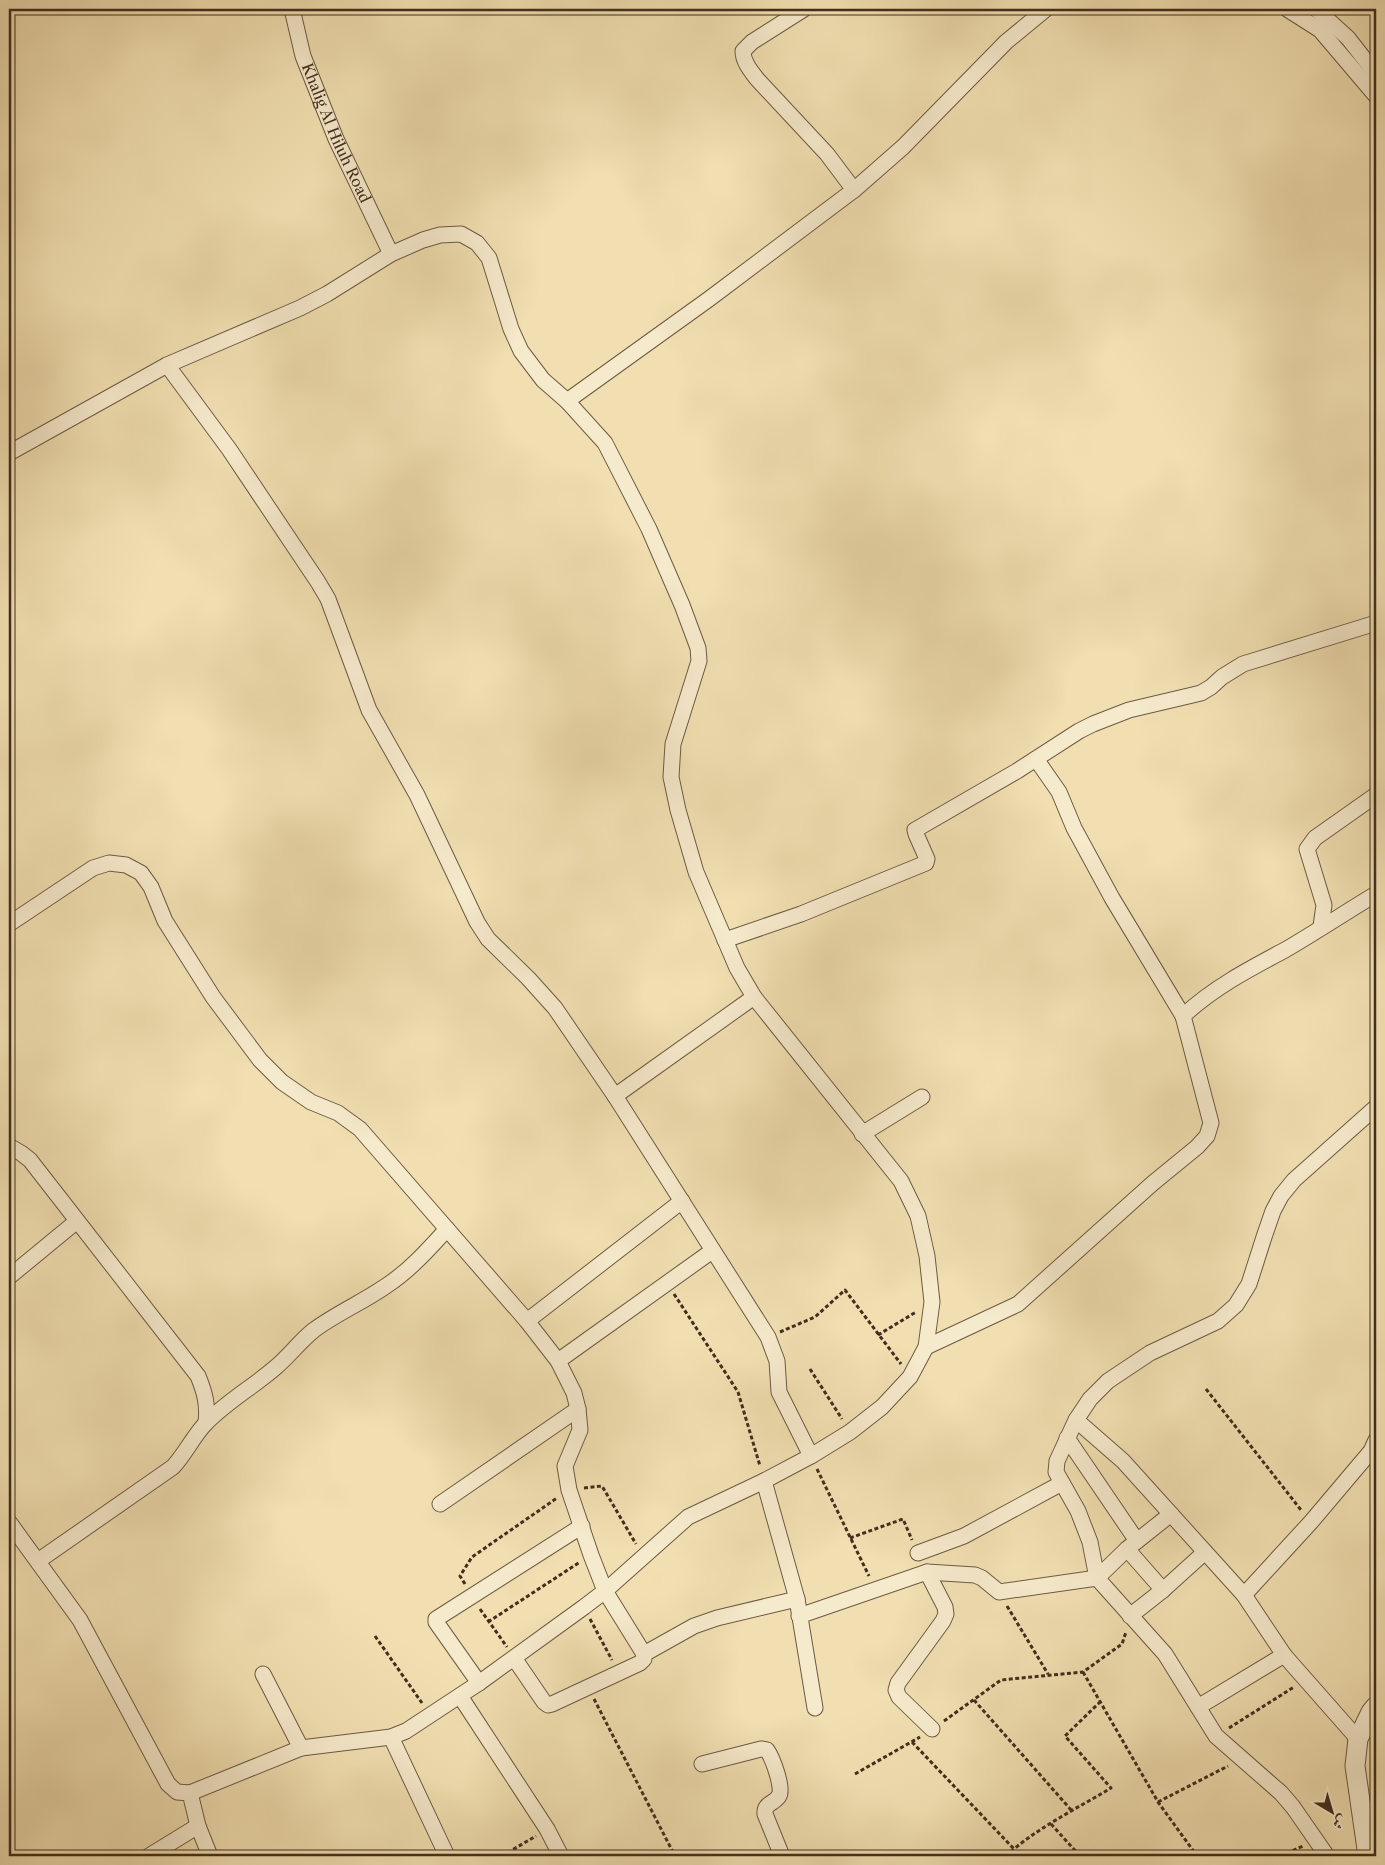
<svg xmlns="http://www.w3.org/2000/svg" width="1385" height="1865" font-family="'Libre Caslon Text',Amiri,serif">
<rect width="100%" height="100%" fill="#f1dfb1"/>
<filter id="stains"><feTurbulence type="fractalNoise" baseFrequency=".004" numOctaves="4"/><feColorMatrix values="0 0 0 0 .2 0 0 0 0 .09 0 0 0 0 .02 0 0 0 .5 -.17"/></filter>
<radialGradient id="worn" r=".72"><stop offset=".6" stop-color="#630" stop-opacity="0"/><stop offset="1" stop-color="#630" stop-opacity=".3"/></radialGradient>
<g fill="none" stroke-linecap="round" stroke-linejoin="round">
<defs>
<g id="minor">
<path id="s1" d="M292 9 303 56 336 139 391 254"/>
<path d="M1287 9 1320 30 1376 96"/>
<path d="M1316 9 1348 38 1376 74"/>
<path d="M854 190 903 147 1006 42 1046 9"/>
<path d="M167 365 229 449 318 582 328 599 369 710 417 795 477 922 488 939 528 978 555 1008 615 1096 768 1337 777 1361 779 1392 811 1456"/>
<path d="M567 401 709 299 854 190 827 154 757 79C751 71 743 62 743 51L752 42 804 9"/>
<path d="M9 453 167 365 300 308 327 294 391 254 423 240 440 235 461 234 477 243 489 258 511 329 521 351 543 380 567 401 605 443 649 529 682 605 698 648 699 661 673 744 671 777 678 810 696 872 737 968 754 997 901 1181 918 1216 927 1256 932 1302 926 1347 910 1377 882 1407 850 1432 811 1456 764 1481 688 1517 605 1591 584 1607 479 1683 406 1731 391 1737 301 1748 190 1793"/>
<path d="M1036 759 1059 792 1074 828 1112 898 1183 1016"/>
<path d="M9 924 93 868 109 863 126 865 141 873 151 887 165 921 213 997 260 1060 282 1082 311 1102 338 1113 360 1129 527 1321 558 1361 574 1393 578 1409 580 1430 565 1466 569 1490 591 1555 605 1591 644 1654"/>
<path d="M1321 926 1324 905 1307 849 1315 838 1376 795"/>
<path d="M725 940 801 914 926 863 927 859 916 834 915 830 1017 771 1079 731 1093 724 1129 710 1201 693 1211 687 1222 677 1243 664 1376 623"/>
<path d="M615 1096 754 997"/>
<path d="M862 1134 922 1097"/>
<path d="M9 1146 21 1153 30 1160 198 1376C205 1393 208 1405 206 1423"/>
<path d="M9 1277 77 1221"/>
<path d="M527 1321 682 1201"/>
<path d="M926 1347 1018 1304 1153 1183 1197 1147 1207 1136 1211 1123 1183 1016C1213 988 1249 969 1285 950 1316 932 1346 912 1376 894"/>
<path d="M558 1361 712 1251"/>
<path d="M1076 1420 1123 1461 1244 1595 1284 1655 1358 1739"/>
<path d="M1067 1438 1137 1541"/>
<path d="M764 1481 797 1599 815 1708"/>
<path d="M440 1504 578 1409"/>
<path d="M9 1522 80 1620 168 1784 177 1792 190 1793 198 1826 210 1856"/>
<path d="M1127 1549 1163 1590"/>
<path d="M918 1553 964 1536 1062 1483"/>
<path d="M38 1561 173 1467C185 1454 193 1437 205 1424 226 1402 253 1387 276 1367 290 1355 300 1341 314 1330 337 1313 363 1302 386 1286 409 1271 428 1250 447 1229"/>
<path d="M927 1572 945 1607 946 1614 943 1621 898 1683 896 1690 899 1697 932 1729"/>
<path d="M1244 1595 1311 1522 1371 1451 1376 1440"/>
<path d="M799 1616 927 1572 975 1575 982 1578 999 1592 1097 1578 1127 1549 1171 1514"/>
<path d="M1130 1616 1163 1590 1205 1552"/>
<path d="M514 1658 544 1702 548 1705 552 1704 640 1663 644 1659V1654L694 1626 717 1618 797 1599"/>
<path d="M263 1674 301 1748"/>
<path d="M479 1683 436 1622V1619L582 1526"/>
<path d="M460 1696 547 1829 561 1856"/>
<path d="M1198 1707 1284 1655"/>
<path d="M391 1737 447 1856"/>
<path d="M702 1764 761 1749 767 1750C772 1757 784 1788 779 1796 774 1804 764 1803 765 1814L782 1856"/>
<path d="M149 1856 198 1826"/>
<path d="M1327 1856 1293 1807 1281 1793 1216 1736 1165 1654 1097 1578 1090 1542 1078 1511 1056 1472 1057 1461 1076 1420 1090 1399 1108 1381 1150 1353 1218 1321 1236 1305 1249 1284 1264 1237 1273 1211 1281 1196 1294 1180 1376 1107"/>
</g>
<path id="tertiary" d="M1368 1856 1355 1766 1358 1739 1371 1712 1376 1706"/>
</defs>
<use href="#minor" stroke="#6d5a43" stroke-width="17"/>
<use href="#tertiary" stroke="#6d5a43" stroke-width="21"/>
<path stroke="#412e1e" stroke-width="3" stroke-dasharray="4 2.5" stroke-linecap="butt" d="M674 1294 738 1392 760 1466
M780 1332 815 1317 845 1290 901 1364
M878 1335 916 1312
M810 1369 842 1419
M1206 1389 1301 1510
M817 1469 869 1576
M584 1488 602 1486 636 1544
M1376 1534 1374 1535 1376 1537
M850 1538 903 1519 912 1540
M465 1584 460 1576 472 1557 557 1498
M1007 1606 1048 1674
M480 1609 507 1647
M590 1619 612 1660
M488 1622 580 1562
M375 1636 422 1703
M1083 1672 1158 1802 1197 1856
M594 1699 675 1856
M974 1700 1072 1811
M944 1721 1001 1680 1083 1672 1122 1644 1126 1632
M1229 1728 1294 1687
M912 1742 1014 1849
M855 1774 920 1737
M1158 1802 1228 1766
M1051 1824 1080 1856
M502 1856 536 1836
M1006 1856C1035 1829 1076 1809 1111 1788L1065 1736 1100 1702
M1281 1856 1303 1846"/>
<use href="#minor" stroke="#f6eacc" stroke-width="15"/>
<use href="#tertiary" stroke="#f6eacc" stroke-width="19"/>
</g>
<g text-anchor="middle" stroke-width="4.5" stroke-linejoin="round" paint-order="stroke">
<g font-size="15" fill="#412e1e" stroke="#f6eacc">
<text dy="5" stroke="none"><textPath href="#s1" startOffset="132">Khalig Al Hiluh Road</textPath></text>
</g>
</g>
<rect width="1385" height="1865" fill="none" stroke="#f1dfb1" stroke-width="30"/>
<rect x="10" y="10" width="1365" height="1845" fill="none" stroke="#412e1e" stroke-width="2.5"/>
<rect x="15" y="15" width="1355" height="1835" fill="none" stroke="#412e1e"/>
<g transform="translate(1332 1812) rotate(142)" stroke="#f6eacc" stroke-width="4" paint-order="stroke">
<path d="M0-4L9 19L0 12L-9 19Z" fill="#412e1e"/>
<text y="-8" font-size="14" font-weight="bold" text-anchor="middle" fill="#412e1e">ش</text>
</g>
<rect width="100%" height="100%" filter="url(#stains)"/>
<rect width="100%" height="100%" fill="url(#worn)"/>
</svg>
